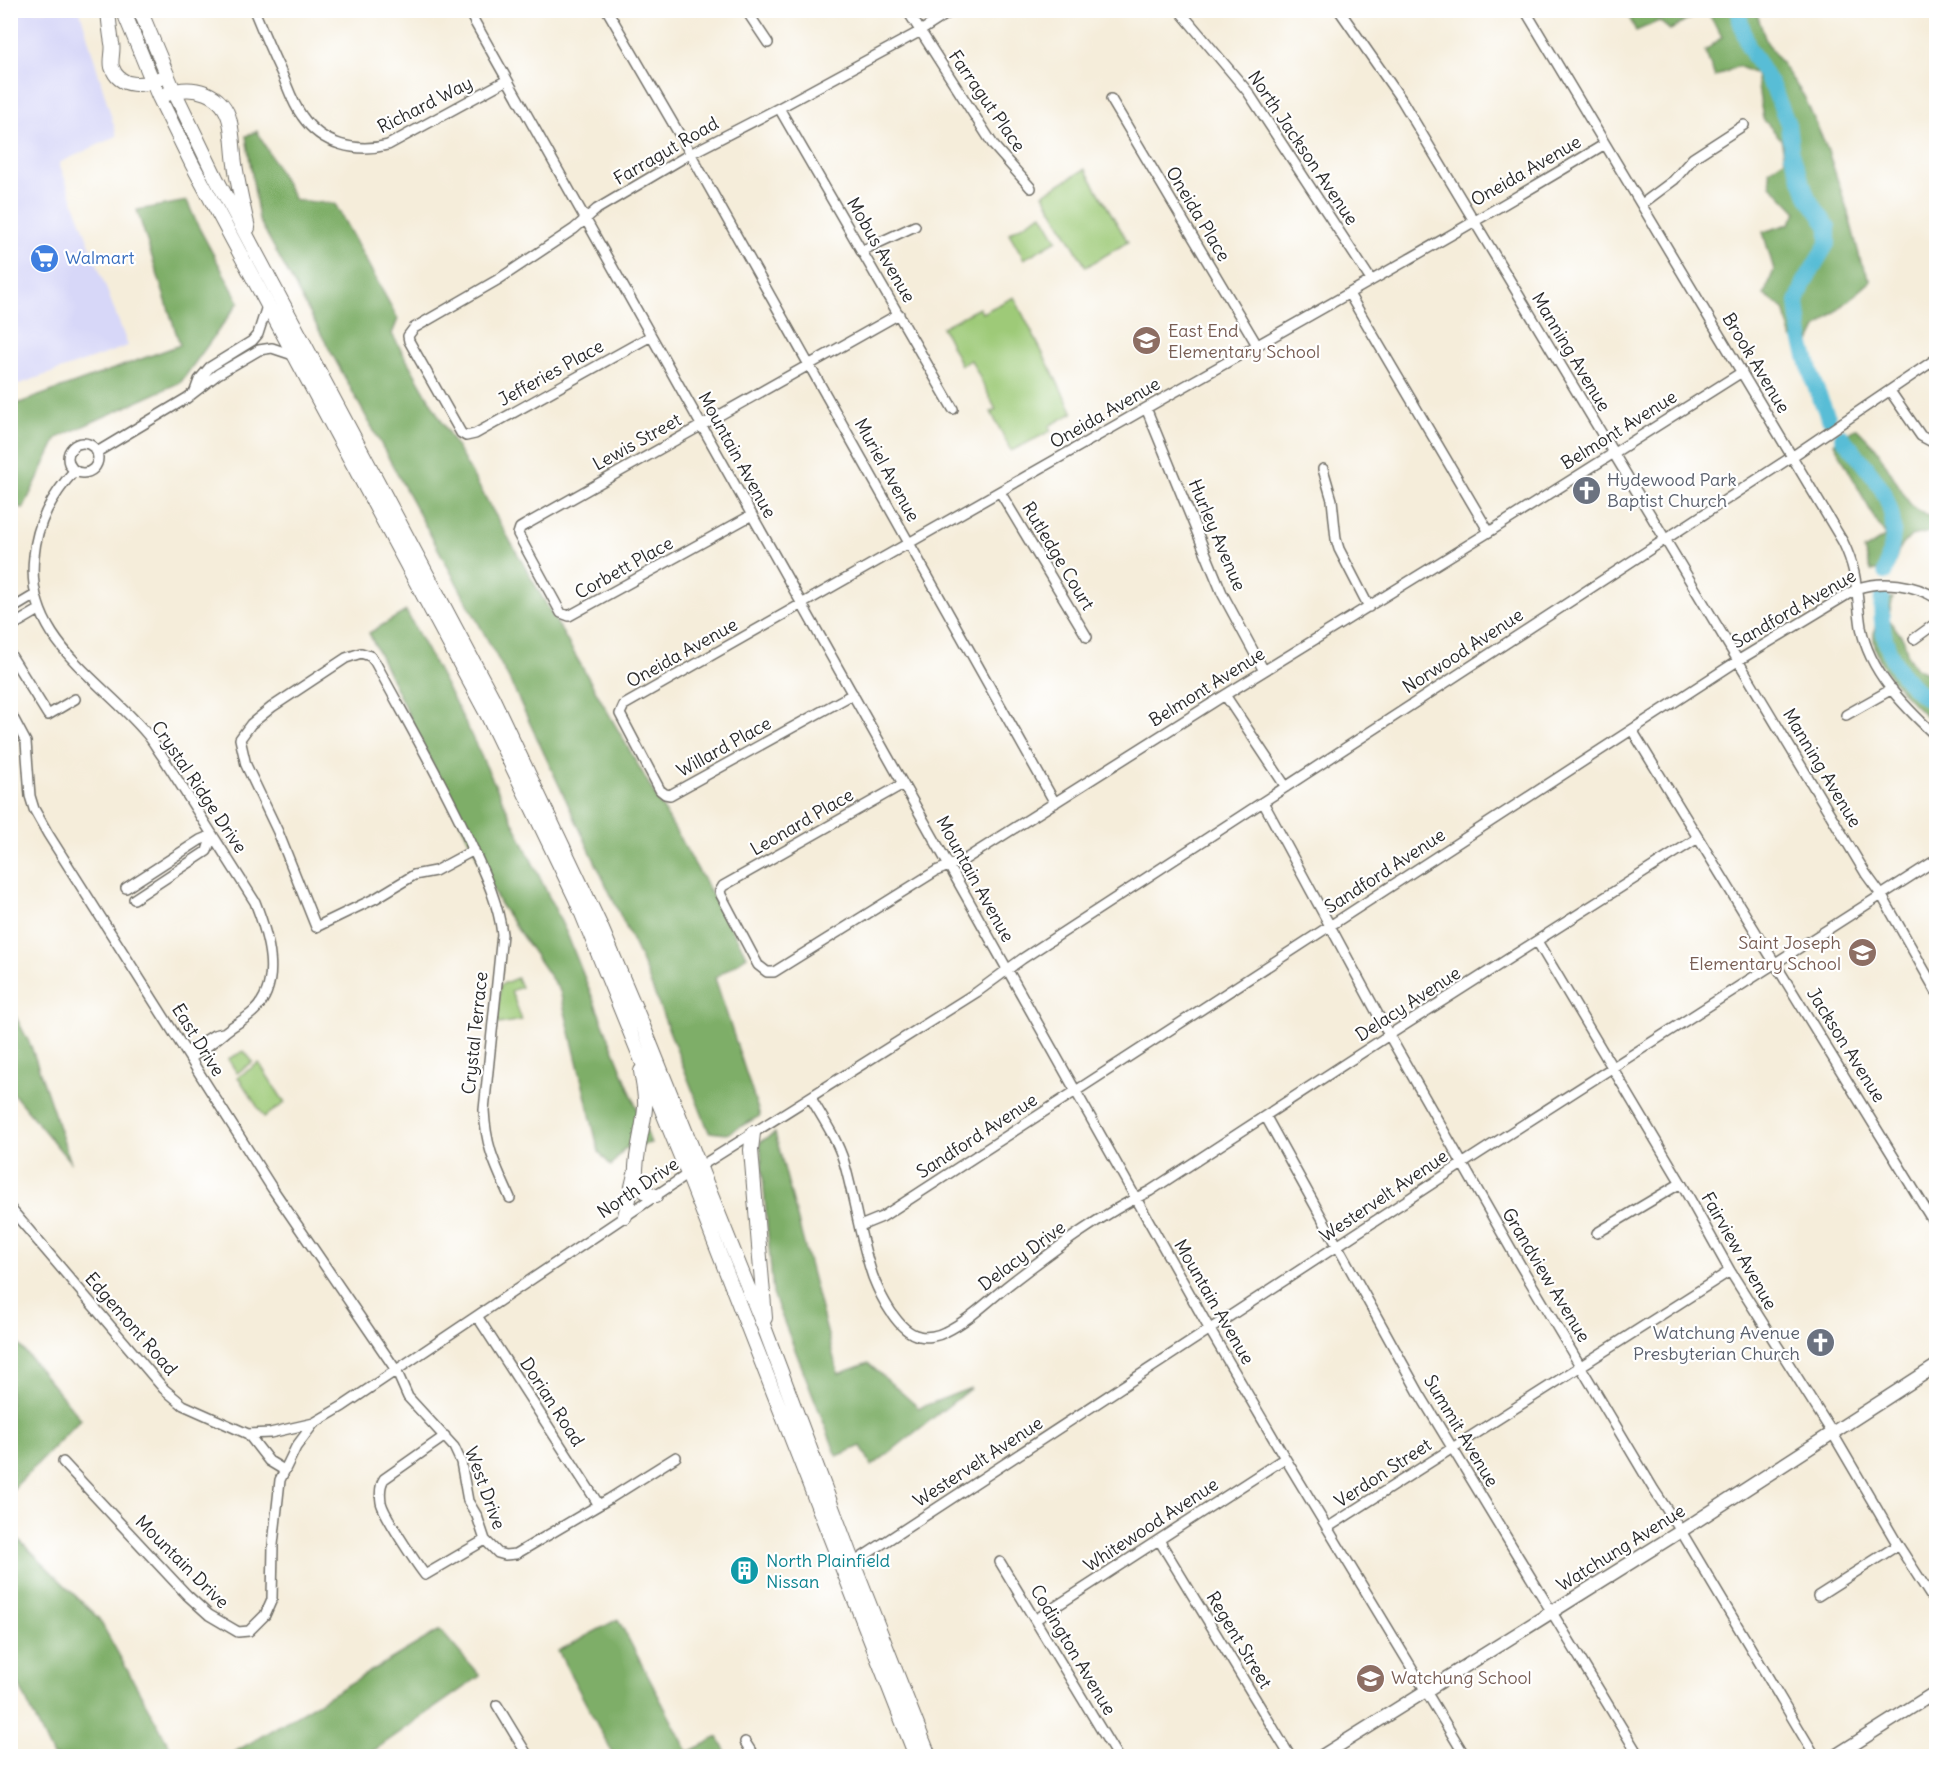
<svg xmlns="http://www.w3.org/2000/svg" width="1947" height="1767" font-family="Delius,sans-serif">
<rect width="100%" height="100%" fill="#fff"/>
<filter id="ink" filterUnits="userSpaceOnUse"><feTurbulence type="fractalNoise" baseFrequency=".0167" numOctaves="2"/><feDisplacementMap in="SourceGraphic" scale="12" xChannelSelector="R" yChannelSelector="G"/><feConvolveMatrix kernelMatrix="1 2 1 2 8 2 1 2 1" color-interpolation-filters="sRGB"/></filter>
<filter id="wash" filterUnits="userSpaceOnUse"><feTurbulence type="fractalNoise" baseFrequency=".008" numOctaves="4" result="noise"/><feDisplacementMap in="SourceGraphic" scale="24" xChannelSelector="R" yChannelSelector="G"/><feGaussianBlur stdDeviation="1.35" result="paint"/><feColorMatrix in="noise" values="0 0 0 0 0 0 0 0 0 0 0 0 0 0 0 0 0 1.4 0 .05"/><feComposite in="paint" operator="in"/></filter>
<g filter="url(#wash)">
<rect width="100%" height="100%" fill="#f5edda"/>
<path fill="#d7d7f8" d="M10 11H80L117 136 59 163 128 346 11 387Z"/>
<path fill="#9eca78" stroke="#647a52" stroke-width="1.5" d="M1085 169 1128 242 1086 267 1043 194Z
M1042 214 1057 240 1024 259 1009 233Z
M1014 297 1073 413 1049 426 1051 431 1011 451 991 412 996 410 971 360 961 365 942 327 979 308 982 313Z
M517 978 521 987 511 991 522 1020 498 1024 500 985Z
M244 1051 253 1062 237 1073 228 1059Z
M259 1063 285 1103 264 1117 238 1077Z"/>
<path fill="#7eae68" stroke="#546c4a" stroke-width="1.5" d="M1626 11H1704L1670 30 1659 21 1636 31Z
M1707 11H1756L1766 41 1804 96 1828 151 1847 209 1861 262 1871 281 1817 328 1809 344 1792 339 1784 309 1764 295 1774 270 1763 232 1789 224 1797 212 1771 185 1769 170 1785 159 1781 139 1763 119 1756 74 1738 66 1715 77 1705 51 1722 37Z
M257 131 295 200 335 204 398 319 392 334 747 956 715 978 760 1116 727 1134 709 1132 640 957 510 681 259 220 246 136Z
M187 201 197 224 239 302 181 382 57 438 23 509 11 502V406L180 345 137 210Z
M1856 428 1876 448 1911 506 1927 516 1936 513V528L1934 531 1911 536 1899 549 1892 572 1871 571 1864 550 1886 536 1876 521 1834 443Z
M1885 598H1893L1888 618 1904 640 1908 657 1916 668 1936 678V725C1915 707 1871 665 1874 634 1875 622 1881 609 1885 598Z
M406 611 458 708 567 934 651 1143 624 1149 611 1166 599 1152 560 991 500 904 369 633Z
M10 1006 31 1046 71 1163 11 1091Z
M775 1133 838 1374 868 1363 919 1408 971 1388 872 1466 861 1446 837 1456 773 1294 760 1142Z
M10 1334 81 1419 11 1491H10Z
M11 1532 99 1619 175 1756H53L11 1668Z
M618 1619 688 1752 718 1737 728 1756H614L558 1651Z
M440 1630 480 1676 366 1756H228Z"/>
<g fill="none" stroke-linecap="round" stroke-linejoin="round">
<path stroke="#58bdd6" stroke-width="16" d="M1739 10 1740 20 1748 46 1774 90 1788 124 1792 155 1808 198 1828 227V242L1804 283 1797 302 1801 338 1813 381 1828 417
M1842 437C1865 465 1896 496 1893 535 1892 547 1888 560 1885 572
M1882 597C1878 644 1897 680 1936 705"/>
</g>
</g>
<g filter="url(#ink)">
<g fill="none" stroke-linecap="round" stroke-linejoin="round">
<defs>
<path id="minor" d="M254 10C263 32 272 53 282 74 288 88 293 104 302 116 322 145 356 153 388 145L507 80
M468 10 1210 1330 1285 1458 1465 1756
M607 10 685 144 1055 803
M746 10 768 43
M907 10 994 146 1031 188
M1179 10 1248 92 1371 280
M1339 10 1401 99 1866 874 1882 896 1936 991
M1525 10 1843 542C1859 575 1856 594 1861 627 1869 672 1905 707 1936 736
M1111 99 1257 345
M779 108 953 409
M1642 204 1674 180 1693 158 1744 125
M861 251 915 226
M1349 294 1489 532
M651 336 475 434 466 436 461 433 409 341 408 336 414 328 499 279 574 229 597 209 690 154 779 108 919 32 953 10
M195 391 199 380 210 367 252 341 258 334 267 306
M1890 391 1921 436 1936 444
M1146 408 1222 593 1264 671
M68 458a15 15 0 1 1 30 0a15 15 0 1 1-30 0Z
M97 452 187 398 218 374 259 350 272 348 293 355
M1323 469 1332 500 1336 539 1339 549 1369 607
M74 471C52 496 37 522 34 556 24 640 100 678 147 734 153 741 157 749 163 757L255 902C268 935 283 983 254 1011 245 1020 233 1025 224 1033 213 1042 203 1050 191 1058
M1000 492 1087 637
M752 515 569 616 561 613 518 534 520 528 525 525 899 314
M10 610 35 595
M10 627 39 610
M1914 639 1936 623
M10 654 48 715 75 699
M853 694 670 795 665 794 660 790 620 714 624 705C792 610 959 514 1127 419 1287 328 1448 239 1605 144
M1225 695 1286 787
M10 712 26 742 30 796 34 809 48 834 272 1188 396 1370 408 1397 454 1447 461 1462 468 1501 477 1516 485 1540 498 1553 505 1555 516 1554 609 1499 676 1457
M1846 715 1892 689
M1632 730 1936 1226
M903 784 723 886 720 891 721 895 758 965 767 972H774L936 871 964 860 1225 695 1489 532 1742 372
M1263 802 1389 1035 1519 1263 1654 1490 1681 1531 1815 1756
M474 850 435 871 414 875 376 898 316 927 278 832 246 765 240 739 251 724 272 707 346 658 361 653 370 656 375 662C407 721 441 779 469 840 483 871 498 900 502 934L484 1110C486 1148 495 1164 510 1198
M126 888 200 840 212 835
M134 899 207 851 212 835
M1537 941 1681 1183 1730 1271 1833 1434 1898 1545 1936 1604
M187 1052 214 1035 223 1033
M811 1098C823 1119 837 1139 844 1162 855 1200 860 1240 873 1277 880 1295 898 1332 919 1336 927 1338 938 1336 945 1332 970 1320 989 1300 1011 1283 1055 1249 1100 1215 1150 1191L1389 1035 1698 838
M1266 1117 1419 1393 1639 1756
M10 1208 164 1389 183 1405 248 1434
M860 1226 882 1217 1739 660 1858 588C1883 580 1914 584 1936 598
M1597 1233 1681 1183
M477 1316 599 1505
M445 1436 384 1479C380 1485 380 1495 381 1502 383 1514 416 1563 425 1575L485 1540
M63 1462 187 1595 209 1615 238 1632 249 1631 265 1615 272 1599 273 1545 280 1480 296 1447 314 1423 343 1406 688 1174 977 992 1022 959 1793 456 1936 359
M284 1470 269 1461 248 1434 270 1433 314 1423
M1327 1528 1730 1271
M1159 1540 1290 1756
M1000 1562 1117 1756
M853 1563 1462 1164 1936 860
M1818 1596 1898 1545
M1035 1620 1285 1458
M497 1705 528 1756
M745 1742 754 1756"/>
<path id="major" d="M1322 1756 1681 1531 1936 1366
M1835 1756 1936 1692"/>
<path id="highway" d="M108 10C109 22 110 32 112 43 114 50 110 60 112 67 119 89 145 86 161 78
M123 10 159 97 192 164 487 714 576 899 688 1174 916 1756
M140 10 174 91 216 178 492 697 600 925 645 1031 766 1332 853 1563 929 1756
M167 94C192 83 224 93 230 122 233 135 233 150 235 164 238 185 243 207 248 228
M641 1071C643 1083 646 1096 645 1108 644 1127 632 1166 637 1182 640 1190 648 1193 655 1196
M753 1133 751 1150 765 1318
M625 1216 635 1174"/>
</defs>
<use href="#minor" stroke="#726f68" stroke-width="12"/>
<use href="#major" stroke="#726f68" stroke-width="15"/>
<use href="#highway" stroke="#726f68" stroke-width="16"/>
<use href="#minor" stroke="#fff" stroke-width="9"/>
<use href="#major" stroke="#fff" stroke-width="12"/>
<use href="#highway" stroke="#fff" stroke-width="14"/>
</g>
</g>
<defs>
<symbol id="supermarket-disc" viewBox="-11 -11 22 22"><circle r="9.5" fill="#3f7fe0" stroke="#fff"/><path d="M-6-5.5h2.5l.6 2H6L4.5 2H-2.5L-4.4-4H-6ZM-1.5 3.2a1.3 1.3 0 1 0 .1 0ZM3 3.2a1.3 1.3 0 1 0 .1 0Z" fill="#fff"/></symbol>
<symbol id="school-disc" viewBox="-11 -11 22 22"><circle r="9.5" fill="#8d6e63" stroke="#fff"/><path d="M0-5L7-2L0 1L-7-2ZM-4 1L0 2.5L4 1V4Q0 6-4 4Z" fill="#fff"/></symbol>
<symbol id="church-disc" viewBox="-11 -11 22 22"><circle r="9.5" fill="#6b7280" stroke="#fff"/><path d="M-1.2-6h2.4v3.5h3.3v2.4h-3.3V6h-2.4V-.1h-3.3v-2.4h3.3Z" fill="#fff"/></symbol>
<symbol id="building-disc" viewBox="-11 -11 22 22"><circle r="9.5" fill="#0f9aa8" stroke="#fff"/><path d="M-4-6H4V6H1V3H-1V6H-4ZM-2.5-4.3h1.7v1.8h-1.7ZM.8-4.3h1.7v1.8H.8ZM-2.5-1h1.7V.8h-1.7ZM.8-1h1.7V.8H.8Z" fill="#fff"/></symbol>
</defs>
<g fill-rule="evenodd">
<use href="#supermarket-disc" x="28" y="242" width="33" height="33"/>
<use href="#school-disc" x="1130" y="324" width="33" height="33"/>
<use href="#church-disc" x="1570" y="474" width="33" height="33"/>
<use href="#school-disc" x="1846" y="936" width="33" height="33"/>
<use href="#church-disc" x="1804" y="1326" width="33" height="33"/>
<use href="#building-disc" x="728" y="1554" width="33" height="33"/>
<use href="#school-disc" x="1354" y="1662" width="33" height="33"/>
</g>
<g text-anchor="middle" stroke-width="4.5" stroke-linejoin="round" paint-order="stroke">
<g font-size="18" fill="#2b2b2b" stroke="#fff">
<text transform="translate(987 101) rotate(55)" y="6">Farragut Place</text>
<text transform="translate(425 105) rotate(-27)" y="6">Richard Way</text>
<text transform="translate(1303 148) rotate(56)" y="6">North Jackson Avenue</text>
<text transform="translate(666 151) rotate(-30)" y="6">Farragut Road</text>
<text transform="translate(1526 171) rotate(-30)" y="6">Oneida Avenue</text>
<text transform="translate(1198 214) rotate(59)" y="6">Oneida Place</text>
<text transform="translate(881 250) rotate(60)" y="6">Mobus Avenue</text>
<text transform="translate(1571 352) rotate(59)" y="6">Manning Avenue</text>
<text transform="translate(1756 363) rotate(59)" y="6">Brook Avenue</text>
<text transform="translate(551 373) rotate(-29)" y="6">Jefferies Place</text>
<text transform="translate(1105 413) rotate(-30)" y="6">Oneida Avenue</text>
<text transform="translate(1619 430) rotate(-32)" y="6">Belmont Avenue</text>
<text transform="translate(637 442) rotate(-29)" y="6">Lewis Street</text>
<text transform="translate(737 455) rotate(61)" y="6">Mountain Avenue</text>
<text transform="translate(887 470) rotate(61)" y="6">Muriel Avenue</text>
<text transform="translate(1217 535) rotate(67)" y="6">Hurley Avenue</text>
<text transform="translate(1058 556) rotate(59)" y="6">Rutledge Court</text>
<text transform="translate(624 568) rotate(-29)" y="6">Corbett Place</text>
<text transform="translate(1794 609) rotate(-30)" y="6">Sandford Avenue</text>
<text transform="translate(1463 651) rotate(-33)" y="6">Norwood Avenue</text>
<text transform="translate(682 653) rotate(-29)" y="6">Oneida Avenue</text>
<text transform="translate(1207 687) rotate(-32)" y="6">Belmont Avenue</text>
<text transform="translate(724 747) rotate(-29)" y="6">Willard Place</text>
<text transform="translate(1822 768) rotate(59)" y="6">Manning Avenue</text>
<text transform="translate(199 787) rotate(56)" y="6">Crystal Ridge Drive</text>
<text transform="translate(802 822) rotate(-30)" y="6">Leonard Place</text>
<text transform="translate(1385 871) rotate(-33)" y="6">Sandford Avenue</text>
<text transform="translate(975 879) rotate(61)" y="6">Mountain Avenue</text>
<text transform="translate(1408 1004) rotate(-33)" y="6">Delacy Avenue</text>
<text transform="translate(475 1033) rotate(-84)" y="6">Crystal Terrace</text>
<text transform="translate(198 1040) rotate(58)" y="6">East Drive</text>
<text transform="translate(1846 1045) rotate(58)" y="6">Jackson Avenue</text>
<text transform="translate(977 1136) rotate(-33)" y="6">Sandford Avenue</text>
<text transform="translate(638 1188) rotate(-34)" y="6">North Drive</text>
<text transform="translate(1384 1196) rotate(-34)" y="6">Westervelt Avenue</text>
<text transform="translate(1739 1251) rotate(60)" y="6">Fairview Avenue</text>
<text transform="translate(1022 1256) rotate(-37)" y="6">Delacy Drive</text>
<text transform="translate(1546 1275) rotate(59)" y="6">Grandview Avenue</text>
<text transform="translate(1214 1302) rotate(60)" y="6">Mountain Avenue</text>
<text transform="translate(131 1324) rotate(49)" y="6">Edgemont Road</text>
<text transform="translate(552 1402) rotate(57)" y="6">Dorian Road</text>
<text transform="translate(1461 1431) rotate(59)" y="6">Summit Avenue</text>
<text transform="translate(978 1462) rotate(-33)" y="6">Westervelt Avenue</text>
<text transform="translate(1383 1473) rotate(-33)" y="6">Verdon Street</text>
<text transform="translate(485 1488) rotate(70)" y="6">West Drive</text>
<text transform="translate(1151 1525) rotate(-33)" y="6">Whitewood Avenue</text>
<text transform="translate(1621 1548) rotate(-32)" y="6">Watchung Avenue</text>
<text transform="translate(182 1562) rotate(45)" y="6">Mountain Drive</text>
<text transform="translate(1239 1640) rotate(59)" y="6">Regent Street</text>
<text transform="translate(1073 1650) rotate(59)" y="6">Codington Avenue</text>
</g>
<g font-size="18" fill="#366cbe" stroke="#fff" text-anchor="start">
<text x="65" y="264">Walmart</text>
</g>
<g font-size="18" fill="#785e54" stroke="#fff" text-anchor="start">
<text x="1168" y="337">East End<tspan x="1168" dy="21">Elementary School</tspan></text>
<text x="1841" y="949" text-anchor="end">Saint Joseph<tspan x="1841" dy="21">Elementary School</tspan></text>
<text x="1391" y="1684">Watchung School</text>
</g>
<g font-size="18" fill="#5b616d" stroke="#fff" text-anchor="start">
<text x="1607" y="486">Hydewood Park<tspan x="1607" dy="21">Baptist Church</tspan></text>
<text x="1800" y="1339" text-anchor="end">Watchung Avenue<tspan x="1800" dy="21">Presbyterian Church</tspan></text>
</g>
<g font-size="18" fill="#0d838f" stroke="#fff" text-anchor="start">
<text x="766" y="1567">North Plainfield<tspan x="766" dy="21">Nissan</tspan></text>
</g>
</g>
<rect width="1947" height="1767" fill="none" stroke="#fff" stroke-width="36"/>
</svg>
